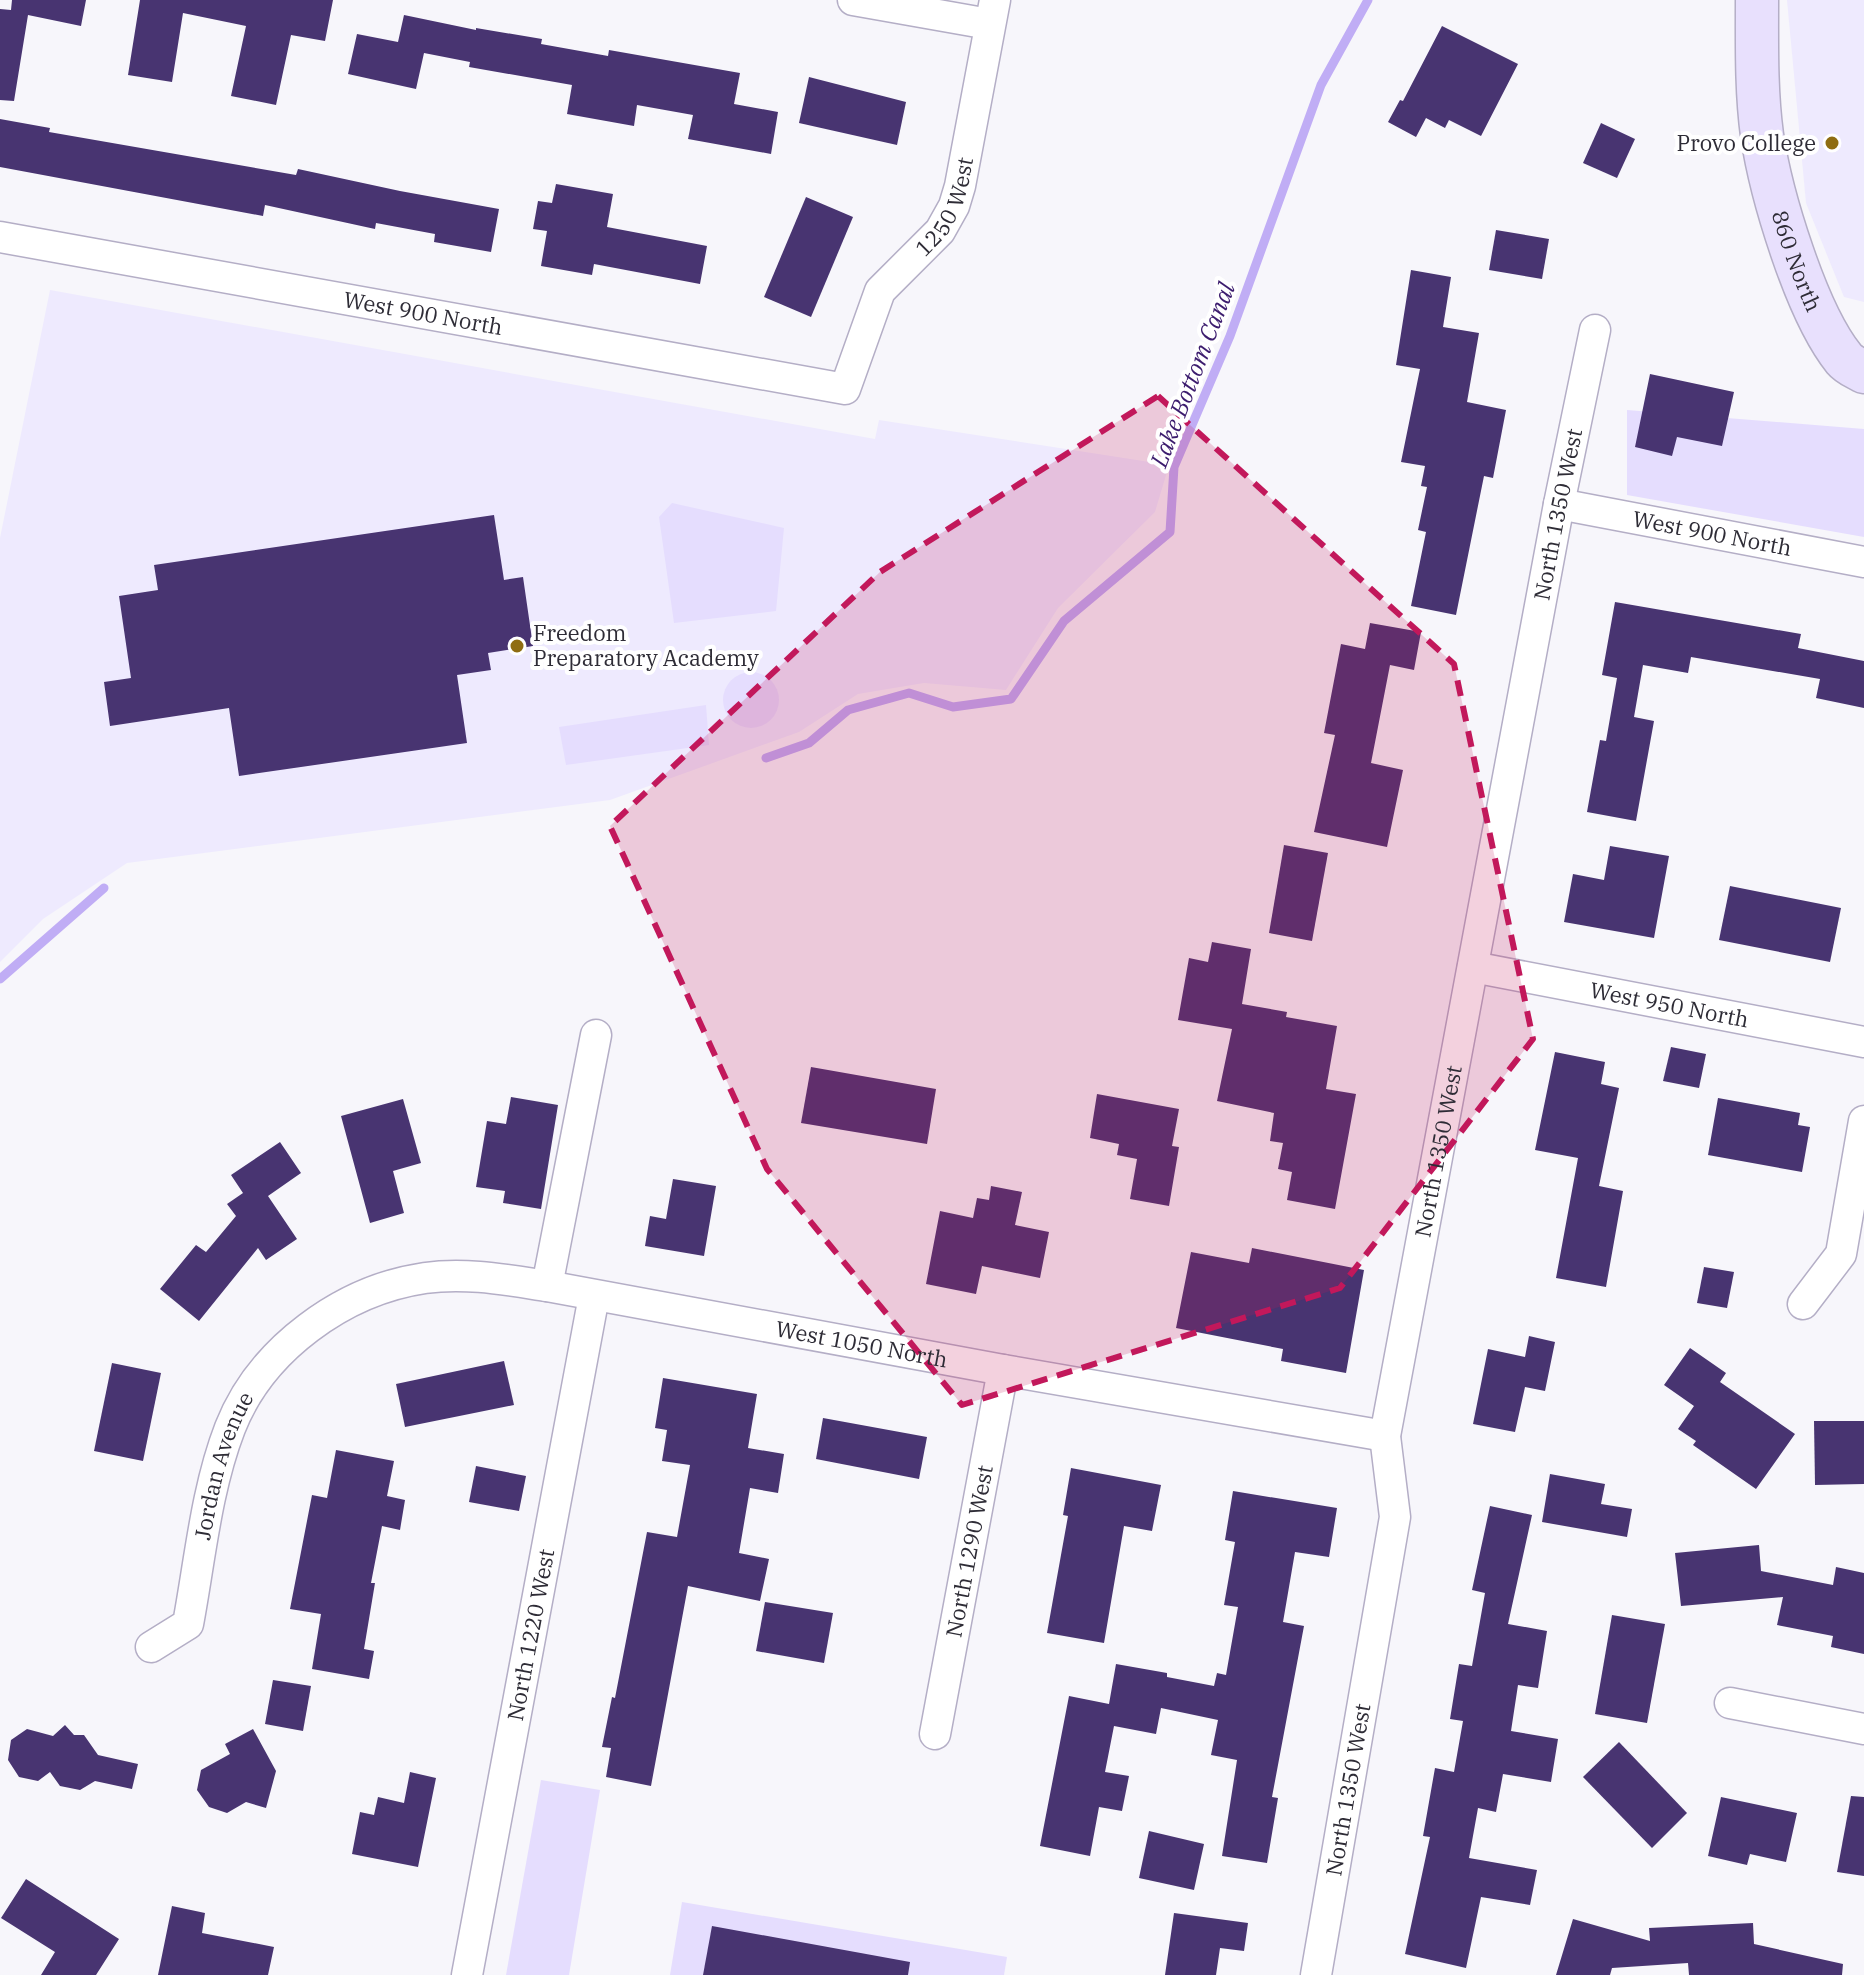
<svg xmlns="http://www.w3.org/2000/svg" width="1864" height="1975" viewBox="0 0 1864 1975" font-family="'IBM Plex Serif',serif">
	<rect width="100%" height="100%" fill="#f7f6fb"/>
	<g fill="#eeeafe">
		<path d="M1787 0H1864V302L1844 297 1806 203Z"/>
		<path d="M50 290 875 439 879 420 1169 465 1155 512 1058 608 1006 690 924 683 858 694 799 732 610 800 127 863 43 919 0 962V538Z"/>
	</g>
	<g fill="#e5ddfe">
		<path d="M1627 410 1864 429V537L1627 495Z"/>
		<path d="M672 503 784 528 776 611 674 623 659 517Z"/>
		<circle cx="751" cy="700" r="28"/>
		<path d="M706 705 709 745 566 765 559 727Z"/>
		<path d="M541 1780 600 1790 569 1975H506Z"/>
		<path d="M682 1902 1007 1957 1004 1975H670Z"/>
	</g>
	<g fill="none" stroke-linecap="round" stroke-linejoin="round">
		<g stroke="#c0adf5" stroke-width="9">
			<path d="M766 758 809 743 848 710 909 693 953 707 1011 699 1064 621 1170 532 1174 467 1230 336 1321 85 1368 0"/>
			<path d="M0 979 104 888"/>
		</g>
	</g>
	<g fill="#483471">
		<path d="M12 0H86L81 26 28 15 14 101 0 100V9L11 10Z"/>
		<path d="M140 0H333L325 41 291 35 276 105 231 96 246 26 183 13 172 82 128 75Z"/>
		<path d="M404 15 476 30V28L542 39 541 44 608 56 609 50 740 73 734 104 778 112 771 154 688 139 693 115 637 105 634 126 567 114 572 85 469 67 470 62 424 53 416 89 348 74 357 34 398 42Z"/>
		<path d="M1442 26 1518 64 1481 136 1449 120 1445 128 1426 118 1416 137 1388 122 1400 100 1403 101Z"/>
		<path d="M809 77 906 102 897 145 799 123Z"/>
		<path d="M0 119 50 128 49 132 296 175 298 169 400 191 499 209 491 252 434 242 435 234 376 223 375 229 265 205 263 216 0 167Z"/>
		<path d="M1601 123 1635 139 1617 178 1583 163Z"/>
		<path d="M556 184 613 194 607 227 707 246 700 284 594 264 592 275 541 266 547 231 533 229 538 201 552 203Z"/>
		<path d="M806 197 853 217 811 317 764 297Z"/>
		<path d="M1496 230 1549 239 1542 279 1489 270Z"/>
		<path d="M1411 270 1451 277 1443 327 1479 333 1467 402 1506 410 1493 478 1484 476 1456 615 1411 606 1426 532 1418 530 1427 487 1421 486 1425 466 1401 462 1420 369 1396 365Z"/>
		<path d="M1650 374 1734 392 1722 446 1677 437 1672 456 1635 447Z"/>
		<path d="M494 515 504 580 523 577 533 646 488 653 491 670 457 675 467 743 239 776 229 708 110 726 104 682 131 678 119 596 158 590 154 565Z"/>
		<path d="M1615 602 1801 634 1798 648 1864 661V708L1816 698 1820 679 1691 657 1688 673 1643 665 1634 717 1654 721 1636 821 1587 812 1600 740 1606 741 1617 678 1602 675Z"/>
		<path d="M1370 623 1421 632 1414 670 1390 665 1371 763 1403 770 1387 847 1314 832 1335 735 1324 733 1341 644 1365 649Z"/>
		<path d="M1284 845 1328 853 1312 941 1269 933Z"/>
		<path d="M1610 846 1669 856 1654 938 1564 922 1573 874 1604 880Z"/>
		<path d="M1730 886 1841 908 1830 962 1719 940Z"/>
		<path d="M1212 942 1251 949 1242 1004 1287 1012 1286 1017 1337 1026 1326 1089 1356 1094 1335 1209 1287 1200 1292 1172 1278 1169 1283 1143 1270 1141 1274 1113 1217 1101 1232 1029 1178 1020 1189 958 1208 962Z"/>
		<path d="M1671 1047 1706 1054 1699 1088 1663 1081Z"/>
		<path d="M1555 1052 1605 1062 1601 1084 1619 1088 1599 1186 1623 1191 1606 1287 1556 1278 1578 1158 1535 1150Z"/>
		<path d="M811 1067 936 1089 927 1144 801 1123Z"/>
		<path d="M1097 1094 1179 1109 1172 1146 1179 1147 1169 1206 1130 1199 1137 1159 1117 1155 1119 1144 1090 1138Z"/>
		<path d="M511 1097 558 1105 541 1209 503 1203 505 1191 476 1187 487 1121 506 1124Z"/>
		<path d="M1718 1098 1800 1113 1798 1125 1810 1127 1802 1172 1708 1155Z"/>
		<path d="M403 1099 421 1163 393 1171 404 1213 370 1223 341 1116Z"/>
		<path d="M280 1142 301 1173 268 1196 297 1239 266 1260 258 1248 199 1321 160 1289 196 1245 206 1252 236 1216 227 1204 243 1193 231 1175Z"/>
		<path d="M673 1179 716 1186 704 1256 645 1246 650 1216 666 1219Z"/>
		<path d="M991 1186 1022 1192 1015 1225 1049 1232 1040 1278 982 1266 976 1294 926 1284 940 1211 973 1218 977 1198 989 1200Z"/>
		<path d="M1252 1248 1364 1270 1346 1373 1281 1361 1283 1349 1176 1328 1191 1252 1249 1263Z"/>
		<path d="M1704 1267 1734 1272 1727 1308 1697 1303Z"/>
		<path d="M1529 1336 1555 1342 1545 1391 1525 1387 1515 1432 1473 1424 1488 1349 1525 1357Z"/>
		<path d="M1690 1348 1726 1373 1720 1382 1795 1434 1756 1489 1693 1445 1696 1441 1678 1429 1694 1406 1664 1385Z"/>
		<path d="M504 1361 514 1405 405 1427 396 1384Z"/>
		<path d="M112 1363 161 1373 143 1461 94 1451Z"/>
		<path d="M663 1378 757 1394 748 1448 784 1454 778 1493 750 1488 739 1553 769 1559 760 1601 688 1586 651 1786 606 1777 611 1748 602 1747 612 1697 615 1698 647 1532 677 1537 690 1465 662 1461 667 1430 655 1428Z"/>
		<path d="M823 1418 927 1437 919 1479 816 1459Z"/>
		<path d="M1814 1421H1864V1484L1815 1485Z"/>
		<path d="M336 1450 394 1461 387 1496 405 1500 400 1530 382 1526 371 1583H375L364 1649 374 1651 369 1679 312 1669 321 1614 290 1609 312 1495 327 1498Z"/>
		<path d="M476 1466 526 1476 519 1511 469 1502Z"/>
		<path d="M1071 1468 1161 1485 1152 1531 1124 1526 1104 1643 1047 1633 1068 1516 1063 1515Z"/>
		<path d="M1550 1474 1605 1484 1601 1504 1632 1509 1627 1537 1542 1522Z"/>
		<path d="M1233 1491 1337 1508 1329 1557 1295 1552 1283 1622 1304 1626 1272 1797 1278 1798 1267 1863 1222 1856 1237 1760 1211 1755 1218 1720 1161 1708 1156 1734 1114 1726 1105 1772 1129 1776 1122 1811 1099 1807 1090 1856 1040 1846 1069 1696 1109 1704 1116 1664 1167 1673V1677L1214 1686 1217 1673 1226 1675 1238 1607 1224 1605 1235 1542 1225 1540Z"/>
		<path d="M1490 1506 1532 1515 1508 1624 1547 1631 1538 1688 1518 1685 1511 1731 1558 1739 1551 1782 1503 1774 1496 1812 1478 1808 1469 1858 1537 1870 1530 1905 1481 1897 1466 1968 1405 1954 1430 1837 1423 1836 1435 1768 1454 1772 1463 1721 1450 1719 1459 1664 1472 1666 1485 1593 1472 1590Z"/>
		<path d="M1759 1545 1761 1571 1833 1585 1836 1567 1864 1573V1654L1831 1647 1833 1636 1777 1625 1783 1597 1681 1606 1675 1553Z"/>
		<path d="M765 1602 833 1613 824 1663 756 1651Z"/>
		<path d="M1612 1615 1665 1624 1647 1723 1595 1714Z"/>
		<path d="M273 1680 311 1686 303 1731 265 1724Z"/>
		<path d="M65 1725 74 1735H84L98 1755 138 1764 132 1789 95 1781 80 1790 60 1786 50 1772 38 1781 19 1777 8 1760 11 1740 27 1729 53 1736Z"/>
		<path d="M253 1729 276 1771 266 1808 246 1802 227 1813 209 1807 197 1790 201 1770 230 1754 225 1744Z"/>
		<path d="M1619 1742 1687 1813 1652 1848 1583 1777Z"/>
		<path d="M410 1772 436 1778 418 1867 352 1854 360 1812 374 1815 378 1797 404 1803Z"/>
		<path d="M1851 1796 1864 1797V1876L1837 1872Z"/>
		<path d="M1721 1797 1797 1813 1786 1862 1750 1854 1747 1865 1708 1856Z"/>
		<path d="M1149 1831 1204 1844 1194 1890 1139 1878Z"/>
		<path d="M26 1879 119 1939 96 1975H41L55 1952 1 1918Z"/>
		<path d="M172 1906 205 1913 202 1933 274 1947 268 1975H158Z"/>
		<path d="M1174 1913 1248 1923 1244 1951 1220 1948 1216 1975H1165Z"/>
		<path d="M1573 1919 1650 1941 1649 1928 1753 1923 1754 1944 1843 1964 1842 1975H1689L1688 1963 1612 1968 1610 1975H1556Z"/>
		<path d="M712 1926 910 1962 908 1975H703Z"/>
	</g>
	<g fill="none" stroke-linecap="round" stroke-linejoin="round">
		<defs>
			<g id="street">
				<path d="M853 0 989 24"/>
				<path id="s1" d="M0 237 845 389 880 291 940 231 954 206 960 186 995 0"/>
				<path id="s2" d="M1559 504 1864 562"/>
				<path id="s3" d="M1473 967 1864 1042"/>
				<path d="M547 1286 596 1035"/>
				<path d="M1803 1304 1841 1254 1864 1121"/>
				<path id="s4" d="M151 1647 188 1624C200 1560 206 1490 230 1428 261 1349 343 1290 425 1278 466 1272 507 1280 547 1286L1003 1370 1385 1436"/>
				<path d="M1730 1703 1864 1729"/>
				<path id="s5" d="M935 1734 1003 1370"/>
				<path id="s6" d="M467 1975 594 1296"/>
				<path id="s7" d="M1316 1975 1395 1517 1385 1436 1559 504 1595 330"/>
			</g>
			<g id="secondary">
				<path id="s8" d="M1757 0C1757 44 1756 91 1762 135 1771 195 1806 312 1844 359 1849 365 1857 368 1864 372"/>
			</g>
		</defs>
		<use href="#street" stroke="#b4aec6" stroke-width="33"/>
		<use href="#secondary" stroke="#b4aec6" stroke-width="45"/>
		<use href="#street" stroke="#fff" stroke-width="30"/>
		<use href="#secondary" stroke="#e8e0fd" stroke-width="42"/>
	</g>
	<path fill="#c2185b" fill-opacity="0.2" stroke="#c2185b" stroke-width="6" stroke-dasharray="16 10" stroke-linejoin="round" d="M1158 396 1454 664 1533 1039 1340 1288 962 1405 767 1169 610 826 880 572Z"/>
	<g fill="#8f6d12" stroke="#fff" stroke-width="3">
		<circle cx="1832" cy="143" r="8"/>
		<circle cx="517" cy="646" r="8"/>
	</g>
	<g text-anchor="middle" stroke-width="8" stroke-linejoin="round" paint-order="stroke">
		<g font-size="22" fill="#2e2c36" stroke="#fff" text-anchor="end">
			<text x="1816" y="151">Provo College</text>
			<text x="533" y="641" text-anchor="start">Freedom<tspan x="533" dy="25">Preparatory Academy</tspan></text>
		</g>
		<g font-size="22" fill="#2e2c36" stroke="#fff">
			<text dy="8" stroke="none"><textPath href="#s1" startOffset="1072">1250 West</textPath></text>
			<text dy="8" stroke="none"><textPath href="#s8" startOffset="266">860 North</textPath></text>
			<text dy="8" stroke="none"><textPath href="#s1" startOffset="430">West 900 North</textPath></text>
			<text dy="8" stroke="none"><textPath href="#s7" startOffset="1484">North 1350 West</textPath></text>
			<text dy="8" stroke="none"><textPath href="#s2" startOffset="156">West 900 North</textPath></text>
			<text dy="8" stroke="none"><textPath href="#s3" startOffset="200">West 950 North</textPath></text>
			<text dy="8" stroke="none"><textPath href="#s7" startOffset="836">North 1350 West</textPath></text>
			<text dy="8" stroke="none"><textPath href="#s4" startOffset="944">West 1050 North</textPath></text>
			<text dy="8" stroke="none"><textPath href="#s4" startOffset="206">Jordan Avenue</textPath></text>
			<text dy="8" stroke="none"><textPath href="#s5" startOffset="186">North 1290 West</textPath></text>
			<text dy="8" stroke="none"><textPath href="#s6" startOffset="346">North 1220 West</textPath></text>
			<text dy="8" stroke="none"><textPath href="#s7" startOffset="188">North 1350 West</textPath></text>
		</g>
		<g font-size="24" font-style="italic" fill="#3c1c6e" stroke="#fff">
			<text transform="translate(1193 375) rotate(-69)" y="8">Lake Bottom Canal</text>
		</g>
	</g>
</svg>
